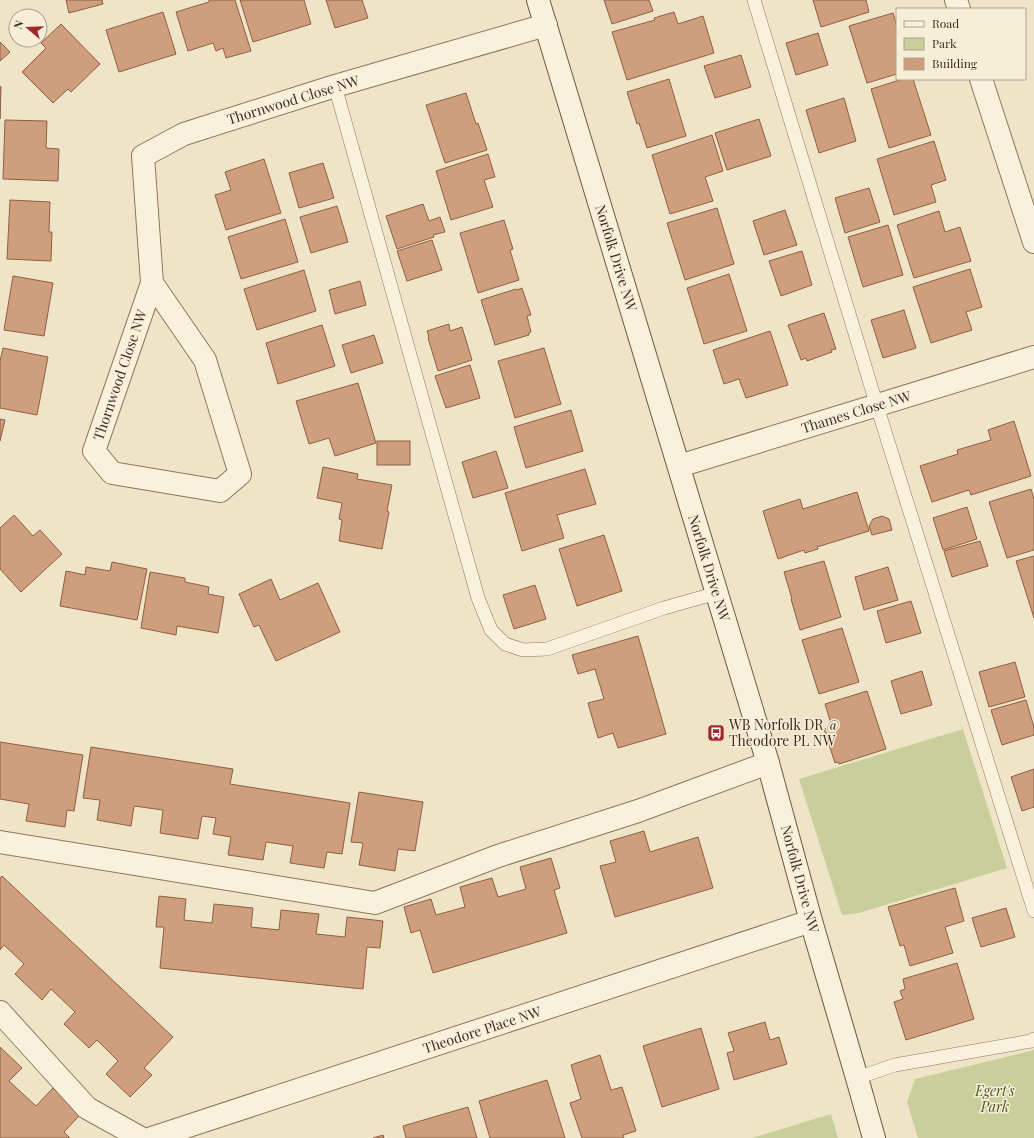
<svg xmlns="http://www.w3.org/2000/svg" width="1034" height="1138" viewBox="0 0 1034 1138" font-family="'Playfair Display',serif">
	<rect width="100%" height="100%" fill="#f0e4c8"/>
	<g fill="#c9cf9b">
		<path d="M963 729 1007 868 859 913 842 915 799 779Z"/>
		<path d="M1034 1050V1138H918L907 1102 915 1079Z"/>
		<path d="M831 1114 838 1138H752Z"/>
	</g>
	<g fill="#cf9f7d" stroke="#8d5f41">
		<path d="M66 0H102L103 4 69 13Z"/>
		<path d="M209 0H235L251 51 226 58 223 48 216 51 213 43 188 51 176 12 209 2Z"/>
		<path d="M240 0H304L311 24 253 42Z"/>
		<path d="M326 0H362L368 18 335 28Z"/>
		<path d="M604 0H649L653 11 612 24Z"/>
		<path d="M813 0H866L869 12 821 27Z"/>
		<path d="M163 12 176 54 119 72 106 30Z"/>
		<path d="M674 12 678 24 703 16 714 53 627 80 612 32 655 20 654 18Z"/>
		<path d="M893 13 897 27V74L867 83 849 26Z"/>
		<path d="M61 24 100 64 71 92 68 89 53 103 22 72 46 48 41 43Z"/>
		<path d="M818 33 828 65 796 75 786 43Z"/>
		<path d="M0 42 10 52 0 61Z"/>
		<path d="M741 55 751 87 715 98 704 66Z"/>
		<path d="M669 79 686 136 647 148 639 123 637 124 627 92Z"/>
		<path d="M903 79H913L931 135 889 148 871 89Z"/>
		<path d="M0 86 1 87 0 119Z"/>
		<path d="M466 93 476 124 478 123 487 150 445 163 426 105Z"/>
		<path d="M844 98 856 141 819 153 806 110Z"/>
		<path d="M759 119 771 156 727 170 715 133Z"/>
		<path d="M5 120 47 121 46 148 59 149 58 181 3 179Z"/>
		<path d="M712 135 723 171 705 177 713 201 670 214 652 155Z"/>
		<path d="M934 141 946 180 931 185 936 202 894 215 877 159Z"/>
		<path d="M488 154 495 177 484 180 493 207 451 220 436 171Z"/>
		<path d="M264 159 281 213 226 230 215 195 231 190 225 172Z"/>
		<path d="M323 163 334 198 299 208 289 173Z"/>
		<path d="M869 188 880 222 845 233 835 198Z"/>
		<path d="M10 200 50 202 49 232H52L51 261 7 259Z"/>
		<path d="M423 204 429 221 440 217 445 232 433 235 434 237 397 249 386 216Z"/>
		<path d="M337 206 348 242 311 253 300 217Z"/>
		<path d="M717 208 734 264 685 280 667 223Z"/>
		<path d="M785 210 797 245 764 255 753 221Z"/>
		<path d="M939 211 945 232 960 227 971 261 914 278 897 225Z"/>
		<path d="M285 219 298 262 241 279 228 237Z"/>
		<path d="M504 220 513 249 510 250 519 280 478 293 460 233Z"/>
		<path d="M888 225 903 275 863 287 848 237Z"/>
		<path d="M432 240 442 270 407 281 397 251Z"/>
		<path d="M802 251 812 285 781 296 769 261Z"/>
		<path d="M970 269 982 307 966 312 972 330 931 343 913 287Z"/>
		<path d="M304 270 316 311 257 330 244 289Z"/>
		<path d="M729 274 747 331 704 344 687 288Z"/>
		<path d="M13 276 53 283 44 336 4 330Z"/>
		<path d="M360 281 366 305 335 314 329 290Z"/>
		<path d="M522 288 531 315 527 316 531 332 529 333V335L495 345 481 300 516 289 517 290Z"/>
		<path d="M904 310 916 348 883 358 871 320Z"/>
		<path d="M824 313 836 349 831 350 832 352 807 361 806 358 801 360 788 325Z"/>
		<path d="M449 324 450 331 462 327 472 360 438 371 428 338 429 337 427 331Z"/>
		<path d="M322 325 335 366 278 384 266 343Z"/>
		<path d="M770 331 788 385 746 398 739 379 724 384 713 350Z"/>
		<path d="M374 335 383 363 351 373 342 345Z"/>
		<path d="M3 348 48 357 37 415 0 408V361Z"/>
		<path d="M544 348 561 404 515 418 498 361Z"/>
		<path d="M470 365 480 398 446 408 435 376Z"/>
		<path d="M358 383 376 443 335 456 329 438 309 444 296 401Z"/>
		<path d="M571 410 583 451 526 468 514 427Z"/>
		<path d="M0 419 5 420 0 441Z"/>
		<path d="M1014 421 1031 476 971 495 969 490 932 502 920 466 958 454 957 450 991 440 988 430Z"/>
		<rect x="377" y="441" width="33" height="24"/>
		<path d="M496 451 508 488 473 498 462 462Z"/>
		<path d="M323 467 358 474 357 479 392 485 387 511 389 512 382 549 339 541 342 520 339 519 342 503 317 498Z"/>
		<path d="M585 469 596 504 557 515 564 538 522 551 505 493Z"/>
		<path d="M1031 489 1034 499V550L1007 558 989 502Z"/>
		<path d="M857 492 869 531 817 547 818 549 805 553 804 550 778 559 763 511 800 499 803 509Z"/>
		<path d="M967 507 977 539 943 550 933 518Z"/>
		<path d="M14 515 33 536 40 530 62 554 21 592 0 569V528Z"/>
		<path d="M882 516 889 519 892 530 872 535 869 526 873 519Z"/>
		<path d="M604 535 622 591 577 606 559 549Z"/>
		<path d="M980 541 988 566 952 577 944 551Z"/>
		<path d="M1034 556V618L1016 561Z"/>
		<path d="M824 561 841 617 800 630 791 599H792L784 572Z"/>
		<path d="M112 562 147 569 137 620 60 606 66 571 85 575 86 567 110 571Z"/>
		<path d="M888 567 898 600 864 610 855 577Z"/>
		<path d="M150 572 185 578V582L209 587 208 594 224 597 218 633 177 626 176 635 141 628Z"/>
		<path d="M271 579 280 600 318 583 340 632 276 661 259 625 254 627 239 594Z"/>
		<path d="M535 585 546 619 514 629 503 595Z"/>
		<path d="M911 601 921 633 886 643 877 611Z"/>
		<path d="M842 628 859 682 819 694 802 640Z"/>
		<path d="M638 636 666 734 618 748 613 733 598 738 588 703 604 699 595 669 578 674 572 655Z"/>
		<path d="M1015 662 1025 697 989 707 979 672Z"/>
		<path d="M922 671 932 705 901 714 891 681Z"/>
		<path d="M867 691 886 749 839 764 838 762 835 763 824 729 832 727 825 704Z"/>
		<path d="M1026 700 1034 727V735L1002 745 991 710Z"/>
		<path d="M0 742 83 755 74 811 67 810 65 827 26 821 29 804 0 799Z"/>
		<path d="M91 747 233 769 230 784 350 803 342 854 327 852 324 868 290 863 293 846 266 842 263 860 228 855 231 837 213 834 216 818 202 816 198 839 160 833 163 810 134 806 131 826 97 820 100 800 83 798Z"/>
		<path d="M1034 769V807L1022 811 1011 777Z"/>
		<path d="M359 792 423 802 415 851 398 849 395 871 359 865 363 843 351 842Z"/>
		<path d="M644 831 650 852 698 837 713 888 615 917 600 866 616 862 610 841Z"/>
		<path d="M551 858 560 888 554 890 567 933 433 973 420 930 411 933 404 907 431 899 436 915 465 907 460 887 492 878 498 897 526 889 520 867Z"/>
		<path d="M2 876 173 1037 144 1068 152 1075 130 1097 106 1074 118 1061 97 1040 89 1048 64 1024 75 1012 51 989 42 1000 15 974 24 964 4 945 0 950V878Z"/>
		<path d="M955 888 964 921 945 927 953 953 910 966 904 945 900 946 888 907Z"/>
		<path d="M159 896 186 899 184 920 212 923 214 904 253 908 251 927 279 930 281 910 319 914 316 934 345 937 347 917 383 921 380 948 367 947 363 989 160 968 164 927H156Z"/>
		<path d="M1006 908 1015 937 981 947 972 918Z"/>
		<path d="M957 963 974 1019 906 1040 894 1002 903 999 900 991 905 989 903 979Z"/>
		<path d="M765 1022 770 1040 779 1037 787 1064 734 1080 727 1053 734 1051 728 1033Z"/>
		<path d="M701 1028 719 1089 662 1107 643 1046Z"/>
		<path d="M0 1047 22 1068 9 1081 36 1106 53 1088 80 1115 64 1132 70 1138H0Z"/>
		<path d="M600 1055 611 1090 622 1087 636 1131 623 1135 624 1137 622 1138H582L570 1103 581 1099 571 1065Z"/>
		<path d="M547 1080 565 1138H490L479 1101Z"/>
		<path d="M468 1107 477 1138H406L403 1126Z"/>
		<path d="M383 1135 384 1138H373Z"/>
	</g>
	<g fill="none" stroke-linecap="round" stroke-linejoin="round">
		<defs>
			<g id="lane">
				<path d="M754 0 877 406 1034 911"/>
				<path d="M335 86 478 598 491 630 505 644 523 650 547 649 664 608 717 593"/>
				<path d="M857 1078 895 1065 1031 1041 1034 1039"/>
			</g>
			<g id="street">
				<path d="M956 0 959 9"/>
				<path d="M981 79 1034 242"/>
				<path d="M152 283 205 360 240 474 220 491 112 473 94 451 152 283 143 156 184 134 335 86 546 25"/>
				<path d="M679 466 1034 357"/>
				<path d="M0 842 375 903 498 856 638 811 768 763"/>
				<path d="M0 1012 87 1108 141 1138"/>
				<path d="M152 1138 811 921"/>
			</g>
			<path id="secondary" d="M538 0 768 763 811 921 857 1078 874 1138"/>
		</defs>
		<use href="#lane" stroke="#8d765c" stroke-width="14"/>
		<use href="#street" stroke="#8d765c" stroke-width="24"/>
		<use href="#secondary" stroke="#6f573f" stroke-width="24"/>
		<use href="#lane" stroke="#faf1dc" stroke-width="13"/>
		<use href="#street" stroke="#faf1dc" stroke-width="22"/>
		<use href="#secondary" stroke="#faf1dc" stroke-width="22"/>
	</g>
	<defs>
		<symbol id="bus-square" viewBox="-11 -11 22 22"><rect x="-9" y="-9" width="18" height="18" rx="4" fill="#9e2a2b" stroke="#f7eed8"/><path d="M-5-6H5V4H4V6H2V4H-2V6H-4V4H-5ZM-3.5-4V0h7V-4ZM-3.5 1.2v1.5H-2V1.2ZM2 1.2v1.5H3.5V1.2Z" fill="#fff"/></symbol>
	</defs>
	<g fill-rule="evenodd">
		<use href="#bus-square" x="706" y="723" width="20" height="20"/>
	</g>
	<g text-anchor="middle" stroke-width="3" stroke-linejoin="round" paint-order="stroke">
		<g font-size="14" fill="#3d2e20" stroke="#f7eed8">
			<text transform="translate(293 100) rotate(-17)" y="5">Thornwood Close NW</text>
			<text transform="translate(616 258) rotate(73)" y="5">Norfolk Drive NW</text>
			<text transform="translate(120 375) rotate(-71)" y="5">Thornwood Close NW</text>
			<text transform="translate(856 412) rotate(-17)" y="5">Thames Close NW</text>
			<text transform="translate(709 568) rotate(73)" y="5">Norfolk Drive NW</text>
			<text transform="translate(800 879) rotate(75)" y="5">Norfolk Drive NW</text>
			<text transform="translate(482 1030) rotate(-18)" y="5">Theodore Place NW</text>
		</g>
		<g font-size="14" fill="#3d2e20" stroke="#f7eed8" text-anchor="start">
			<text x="729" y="730">WB Norfolk DR @<tspan x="729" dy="16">Theodore PL NW</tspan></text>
		</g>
		<g font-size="14" font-style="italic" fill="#4d5a26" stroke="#f7eed8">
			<text x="995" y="1096">Egert's<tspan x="995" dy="16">Park</tspan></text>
		</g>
	</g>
	<rect x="896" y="8" width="130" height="72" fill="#f7eed8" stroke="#ada18e"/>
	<rect x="904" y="21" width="20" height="6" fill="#faf1dc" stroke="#ada18e"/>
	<text x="932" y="28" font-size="12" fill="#3d2e20">Road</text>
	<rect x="904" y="38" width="20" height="12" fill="#c9cf9b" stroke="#ada18e"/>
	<text x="932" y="48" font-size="12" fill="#3d2e20">Park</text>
	<rect x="904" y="58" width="20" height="12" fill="#cf9f7d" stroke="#ada18e"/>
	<text x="932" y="68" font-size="12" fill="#3d2e20">Building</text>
	<g transform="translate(28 28) rotate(289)"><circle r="19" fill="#f7eed8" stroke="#ada18e"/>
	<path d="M0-3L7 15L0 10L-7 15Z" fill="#9e2a2b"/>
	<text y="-6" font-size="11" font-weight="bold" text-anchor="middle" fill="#3d2e20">N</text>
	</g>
</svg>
